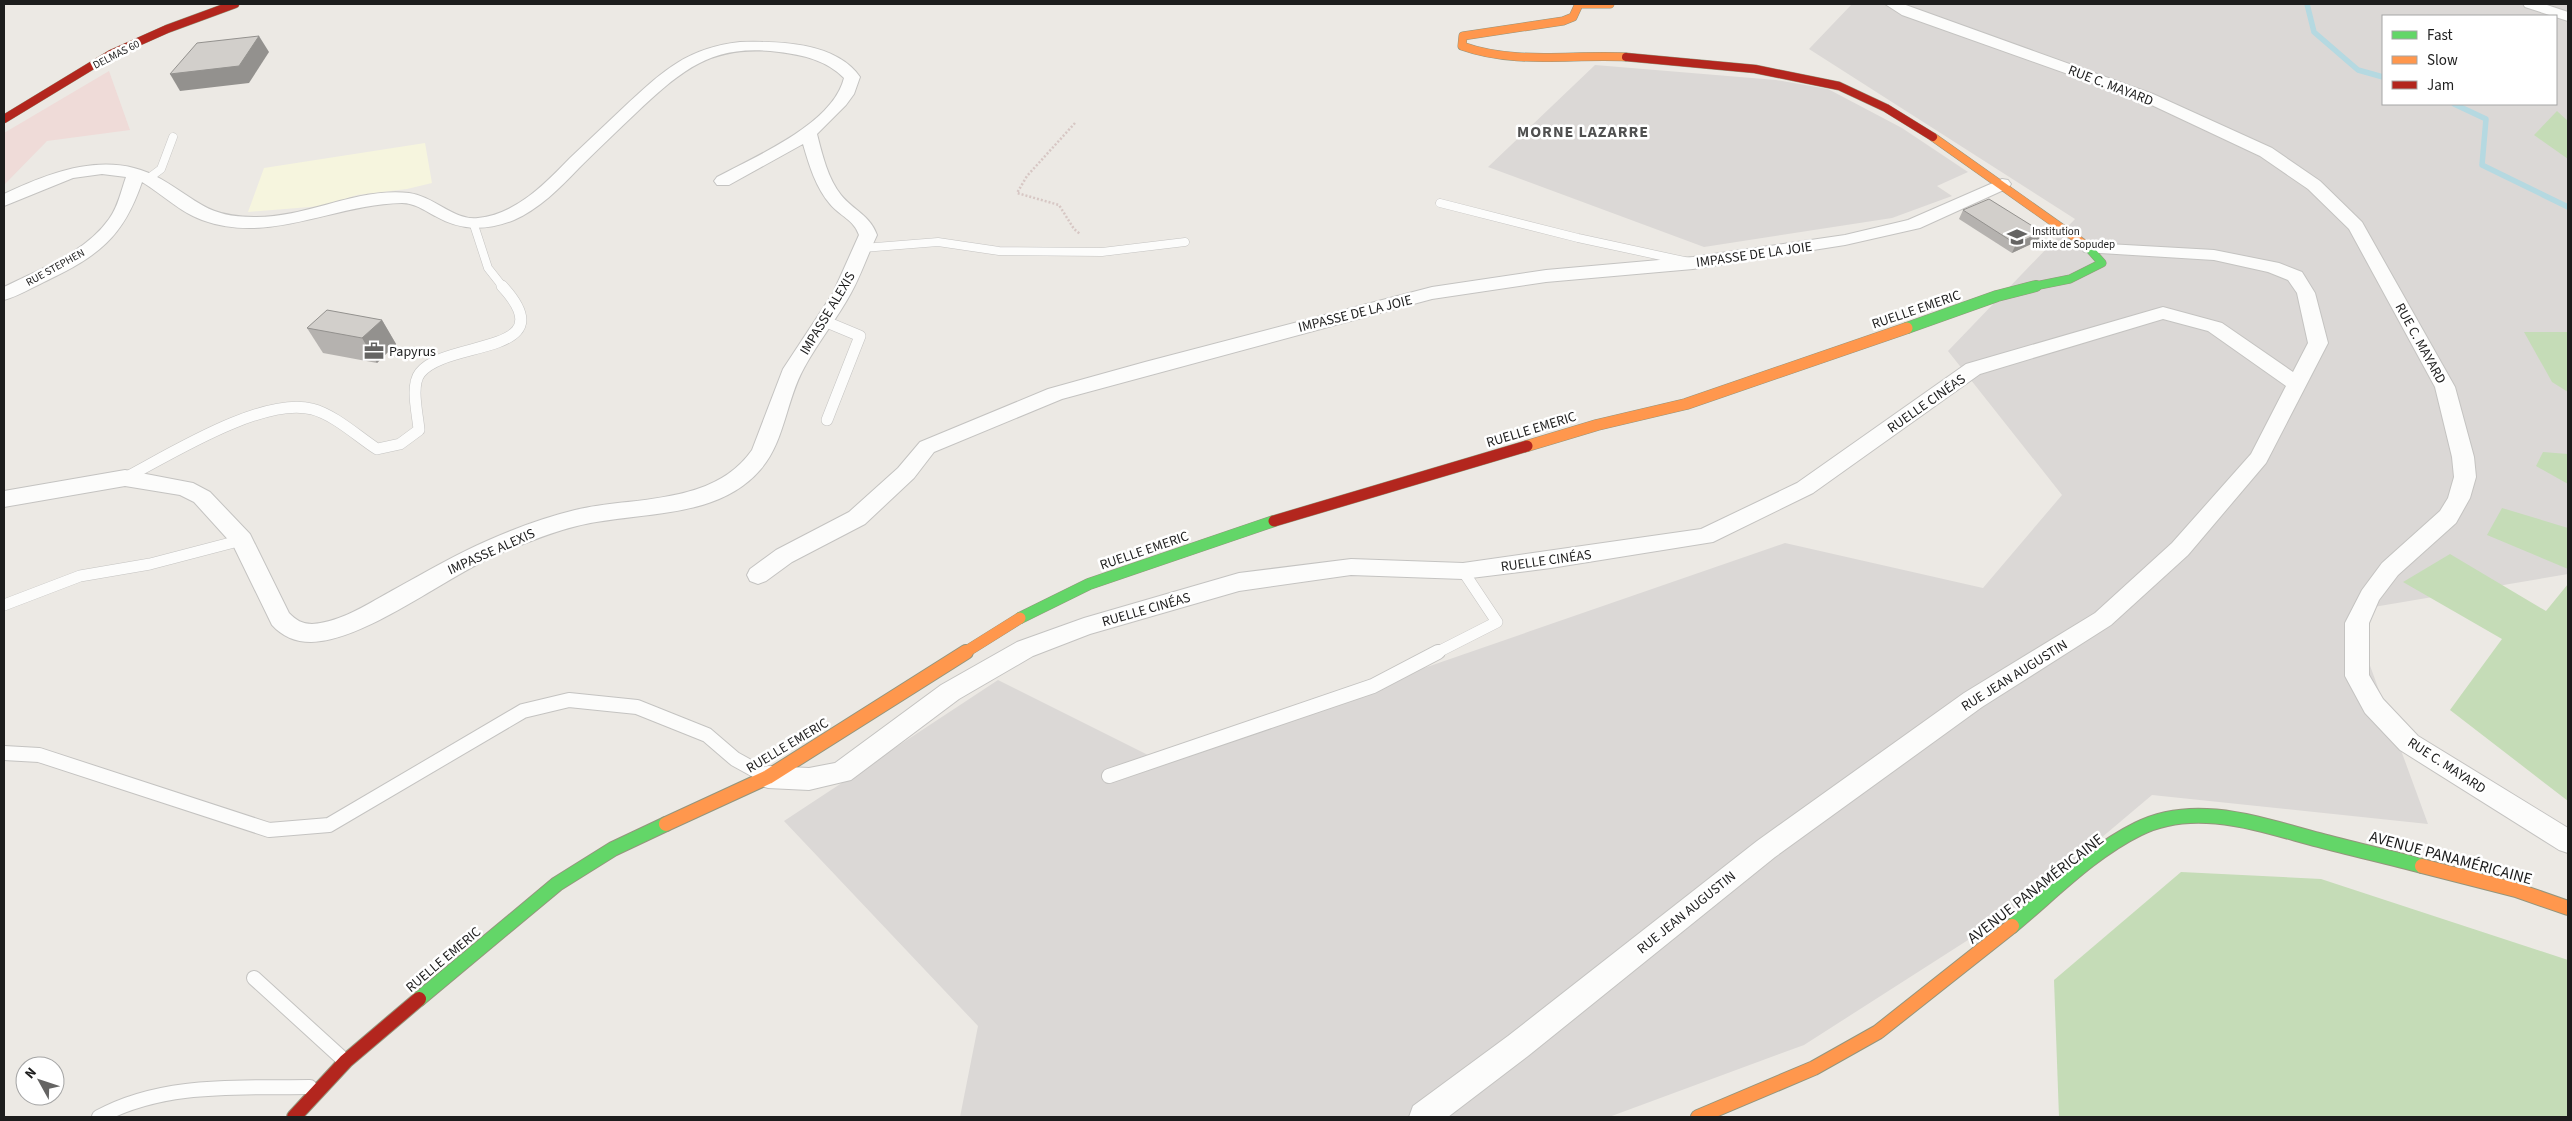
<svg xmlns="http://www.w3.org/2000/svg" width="2572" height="1121" viewBox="0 0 2572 1121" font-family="'Source Sans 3',sans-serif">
	<rect width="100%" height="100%" fill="#ece9e4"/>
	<g fill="#dbd8d6" fill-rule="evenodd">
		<path d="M1852 4H2568V574L2350 611 2428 824 2152 795 2018 908 1804 1045 1609 1117H960L978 1026 784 821 998 680 1158 760 1785 543 1983 588 2062 495 1948 351 2075 219 1809 49ZM2383 16H2556V104H2383Z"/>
		<path d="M1595 65 1776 80 1828 89 1902 128 1968 172 1937 186 1952 196 1892 218 1704 247 1488 167Z"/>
	</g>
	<path fill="#efdbd8" d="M109 71 130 130 47 141 4 185V133Z"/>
	<path fill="#f6f5de" d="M425 143 432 183 407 189 357 195 322 206 248 212 264 168Z"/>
	<g fill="#c5dcb7">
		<path d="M2557 111 2568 121V159L2534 135Z"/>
		<path d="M2524 332H2568V392L2552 382Z"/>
		<path d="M2543 452 2568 454V484L2536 466Z"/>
		<path d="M2502 508 2568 528V569L2487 535Z"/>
		<path d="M2450 554 2546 611 2568 584V801L2450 710 2502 639 2403 582Z"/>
		<path d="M2181 872 2321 879 2568 960V1117H2059L2054 980Z"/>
	</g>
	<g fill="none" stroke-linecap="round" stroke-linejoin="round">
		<g stroke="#b5d9e1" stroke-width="5.5">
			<path d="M2307 4 2314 32 2358 70 2383 77"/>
			<path d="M2454 104 2486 119 2482 165 2568 207"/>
		</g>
		<defs>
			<g id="lane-far2">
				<path d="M149 178 161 169 173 137"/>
				<path d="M1440 203 1578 238 1689 262"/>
				<path d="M474 225 488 268 503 287"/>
				<path d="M863 248 938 242 999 251 1102 252 1185 242"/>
			</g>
			<g id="lane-far1">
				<path d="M824 321 860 336 827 420"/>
				<path d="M125 478C169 455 263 396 312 409 335 415 357 436 377 449L400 444 419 430C418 415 410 386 420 373 446 339 567 356 502 286"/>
				<path d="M4 605 80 576 150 564 242 540"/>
				<path d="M1436 653 1497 622 1463 571"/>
			</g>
			<g id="lane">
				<path d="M4 753 39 755 269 830 329 825 523 711 569 700 637 707 707 735 735 759 766 776"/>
				<path d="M1109 776 1373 686 1438 652"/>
				<path d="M254 978 344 1060"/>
				<path d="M99 1117C163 1082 239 1088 310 1087"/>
			</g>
			<g id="street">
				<path d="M1885 4H1903L2153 94 2272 148 2320 181 2362 222 2455 387 2474 457 2476 477 2470 498 2456 523 2398 575 2379 600 2369 623V675L2383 699 2418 736 2568 828V853L2559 850 2400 750 2365 713 2345 676V623L2362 590 2382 563 2440 511 2448 498 2454 477 2452 457 2435 387 2349 229 2308 189 2260 156 2141 100 1902 15Z"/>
				<path d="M2523 4H2544L2568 12V21L2525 7Z"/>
				<path d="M740 42C778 41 836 42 860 77L854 94 846 105 817 134C822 154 828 179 841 195 853 210 870 215 877 235 868 254 861 275 851 293 837 319 818 342 804 368 786 400 785 442 760 470 716 521 636 511 577 526 548 533 521 545 494 556 443 579 364 641 311 642 295 642 282 636 272 625L233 545 194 502 180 495 125 486 4 507V491L125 470 193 483 210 492 250 534 289 613C296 620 302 624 312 624 342 622 369 603 395 589 426 572 456 554 489 540 516 528 546 517 575 510 634 496 713 506 752 450L783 369 833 293 859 235C854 220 840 216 830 204 816 188 809 165 803 144L729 185H717L714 181 717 177C756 156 833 124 844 78 826 60 803 55 779 52 712 43 682 70 636 113 617 131 598 149 579 168 560 188 539 209 514 220 486 231 461 231 435 216 424 210 414 203 402 203 334 204 270 245 202 220 180 212 162 194 142 182 123 238 98 256 46 281 33 287 19 296 4 300V287C40 269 85 253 109 219 118 207 121 191 126 177L102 174 73 178 4 206V194C52 171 110 149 161 179 199 201 207 217 254 217 307 218 357 187 409 193 434 196 454 221 478 218 516 214 545 184 570 158 588 141 606 124 624 107 662 72 686 48 740 42Z"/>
				<path d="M2002 179 2008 180 2011 184 2008 188 1920 228 1845 245 1693 269 1546 282 1432 299 1062 399 934 452 914 478 865 524 792 562 766 581 758 584 750 581 747 575 750 569 776 550 849 512 898 468 920 442 1048 389 1145 362 1432 287 1546 270 1693 257 1845 235 1908 220Z"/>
				<path d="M2090 243 2214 250 2279 263 2302 272 2315 293 2328 343 2266 463 2188 555 2111 625 1982 707 1775 857 1528 1056 1448 1117H1409L1413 1106 1508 1036 1757 841 1964 693 2095 613 2172 543 2251 454 2286 386 2208 331 2163 319 1980 374 1813 493 1713 542 1551 568 1463 579 1351 575 1239 591 1090 634 1033 656 959 699 851 780 809 790 768 788 759 785 755 777 759 769 768 766 809 768 835 763 941 685 1017 642 1084 618 1239 573 1351 559 1463 563 1701 529 1797 483 1966 364 2156 309 2163 307 2222 323 2293 372 2308 343 2297 293 2288 280 2268 272 2214 260 2084 252 2081 248 2084 244Z"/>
			</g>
			<path id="fast-far2" d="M2030 287 2070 279 2102 263 2087 246"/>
			<g id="fast-far1">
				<path d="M1907 328 1997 296 2036 286"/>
				<path d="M1020 618 1089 584 1274 521"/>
			</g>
			<g id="fast">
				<path d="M2012 926C2052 893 2091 852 2138 829 2195 800 2261 825 2319 840 2353 849 2388 857 2422 866"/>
				<path d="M419 999 557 884 613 849 666 824"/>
			</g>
			<g id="slow-far2">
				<path d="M1610 4H1579L1573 17 1563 21 1463 36 1462 46C1515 65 1571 54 1626 57"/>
				<path d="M1933 137 2087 246"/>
			</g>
			<g id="slow-far1">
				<path d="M1527 446 1597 425 1686 404 1907 328"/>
				<path d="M964 653 1020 618"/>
			</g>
			<g id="slow">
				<path d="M666 824 768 777 966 652"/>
				<path d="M2422 866 2516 890 2568 908"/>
				<path d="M1698 1117 1814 1068 1878 1032 2012 926"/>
			</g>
			<g id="jam-far2">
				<path d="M1626 57 1755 69 1839 86 1886 108 1933 137"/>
				<path d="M4 119 111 54 167 29 235 4"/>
			</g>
			<path id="jam-far1" d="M1274 521 1527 446"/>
			<path id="jam" d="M294 1117 346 1061 419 999"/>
		</defs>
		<use href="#lane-far2" stroke="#c4c3c1" stroke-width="9"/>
		<use href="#lane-far1" stroke="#c4c3c1" stroke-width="12"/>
		<use href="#lane" stroke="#c4c3c1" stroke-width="16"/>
		<use href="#street" stroke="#c4c3c1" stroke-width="2"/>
		<use href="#fast-far2" stroke="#94957c" stroke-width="9"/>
		<use href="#fast-far1" stroke="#94957c" stroke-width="12"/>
		<use href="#fast" stroke="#94957c" stroke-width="16"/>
		<use href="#slow-far2" stroke="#94957c" stroke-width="9"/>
		<use href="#slow-far1" stroke="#94957c" stroke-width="12"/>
		<use href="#slow" stroke="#94957c" stroke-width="16"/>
		<use href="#jam-far2" stroke="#94957c" stroke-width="9"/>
		<use href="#jam-far1" stroke="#94957c" stroke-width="12"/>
		<use href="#jam" stroke="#94957c" stroke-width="16"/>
		<path stroke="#d7c7c4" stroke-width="2.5" stroke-dasharray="2 2" stroke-linecap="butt" d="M1075 123 1027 176 1017 193 1059 205 1074 229 1080 234"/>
		<use href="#lane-far2" stroke="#fcfcfb" stroke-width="8"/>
		<use href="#lane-far1" stroke="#fcfcfb" stroke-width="11"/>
		<use href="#lane" stroke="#fcfcfb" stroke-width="14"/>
		<use href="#street" fill="#fcfcfb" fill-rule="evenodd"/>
		<use href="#fast-far2" stroke="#63d668" stroke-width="8"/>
		<use href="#fast-far1" stroke="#63d668" stroke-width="11"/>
		<use href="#fast" stroke="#63d668" stroke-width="14"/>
		<use href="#slow-far2" stroke="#ff974d" stroke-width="8"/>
		<use href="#slow-far1" stroke="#ff974d" stroke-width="11"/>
		<use href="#slow" stroke="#ff974d" stroke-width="14"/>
		<use href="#jam-far2" stroke="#b3261e" stroke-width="8"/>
		<use href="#jam-far1" stroke="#b3261e" stroke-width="11"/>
		<use href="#jam" stroke="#b3261e" stroke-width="14"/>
	</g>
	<g fill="#b5b2af">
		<path d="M1963 210 2038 241 2012 253 1959 219Z"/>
		<path d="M382 320 396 344 377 363 323 353 307 328Z"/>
	</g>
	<g fill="#93918e">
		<path d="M259 36 269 52 249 83 180 91 170 74Z"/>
		<path d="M2042 232 2038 241 2012 253 2016 244Z"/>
		<path d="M382 320 396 344 377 363 362 338Z"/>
	</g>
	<g fill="#d2cfcb" stroke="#93918e">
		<path d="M259 36 239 66 170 74 197 43Z"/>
		<path d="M1989 199 2042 232 2016 244 1963 210Z"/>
		<path d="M327 310 382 320 362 338 307 328Z"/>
	</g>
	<defs>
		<symbol id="school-bare" viewBox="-9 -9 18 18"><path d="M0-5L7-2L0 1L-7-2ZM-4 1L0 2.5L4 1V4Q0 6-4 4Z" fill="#656463" stroke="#fff" stroke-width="2.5" paint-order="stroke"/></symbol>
		<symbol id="office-bare" viewBox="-9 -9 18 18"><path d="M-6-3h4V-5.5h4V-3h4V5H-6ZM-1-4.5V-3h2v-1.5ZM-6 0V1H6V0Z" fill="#656463" stroke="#fff" stroke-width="2.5" paint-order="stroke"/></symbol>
	</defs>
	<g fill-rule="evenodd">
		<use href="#school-bare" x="2003" y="223" width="28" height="28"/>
		<use href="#office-bare" x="360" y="337" width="28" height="28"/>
	</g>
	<g text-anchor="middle" stroke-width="5" stroke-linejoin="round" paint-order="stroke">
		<g font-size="11" fill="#1d1d1d" stroke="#fff">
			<text transform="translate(116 54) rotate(-27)" y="4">DELMAS 60</text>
			<text transform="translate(55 267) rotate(-29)" y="4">RUE STEPHEN</text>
		</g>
		<g font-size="11" fill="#1d1d1d" stroke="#fff" text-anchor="start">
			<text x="2032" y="235">Institution<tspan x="2032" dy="13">mixte de Sopudep</tspan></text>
		</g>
		<g font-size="14" fill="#1d1d1d" stroke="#fff">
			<text transform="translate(2111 85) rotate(21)" y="5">RUE C. MAYARD</text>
			<text transform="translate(1754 254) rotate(-8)" y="5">IMPASSE DE LA JOIE</text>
			<text transform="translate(1916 309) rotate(-19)" y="5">RUELLE EMERIC</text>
			<text transform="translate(827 313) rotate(-59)" y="5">IMPASSE ALEXIS</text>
			<text transform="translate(1355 313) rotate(-14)" y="5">IMPASSE DE LA JOIE</text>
			<text transform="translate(2421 343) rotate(61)" y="5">RUE C. MAYARD</text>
			<text transform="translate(1926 403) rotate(-35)" y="5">RUELLE CINÉAS</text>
			<text transform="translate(1531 429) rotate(-17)" y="5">RUELLE EMERIC</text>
			<text transform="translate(1144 550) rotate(-19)" y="5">RUELLE EMERIC</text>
			<text transform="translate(491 551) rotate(-24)" y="5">IMPASSE ALEXIS</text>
			<text transform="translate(1546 560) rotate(-8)" y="5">RUELLE CINÉAS</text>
			<text transform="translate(1146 609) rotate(-16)" y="5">RUELLE CINÉAS</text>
			<text transform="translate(2014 675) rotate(-32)" y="5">RUE JEAN AUGUSTIN</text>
			<text transform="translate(787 745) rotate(-31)" y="5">RUELLE EMERIC</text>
			<text transform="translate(2447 765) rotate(33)" y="5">RUE C. MAYARD</text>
			<text transform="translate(1686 912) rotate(-39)" y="5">RUE JEAN AUGUSTIN</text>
			<text transform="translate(443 959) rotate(-40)" y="5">RUELLE EMERIC</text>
		</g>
		<g font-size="14" fill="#1d1d1d" stroke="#fff" text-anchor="start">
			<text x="389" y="356">Papyrus</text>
		</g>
		<g font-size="16" font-weight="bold" letter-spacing="1" fill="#505050" stroke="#fff">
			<text x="1583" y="137">MORNE LAZARRE</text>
		</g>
		<g font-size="16" fill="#1d1d1d" stroke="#fff">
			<text transform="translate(2451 857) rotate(15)" y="6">AVENUE PANAMÉRICAINE</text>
			<text transform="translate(2035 888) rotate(-38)" y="6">AVENUE PANAMÉRICAINE</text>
		</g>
	</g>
	<rect width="2572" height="1121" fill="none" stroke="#1d1d1d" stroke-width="10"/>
	<rect x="2382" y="15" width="175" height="90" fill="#ffffff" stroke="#a5a5a5"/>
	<rect x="2392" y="31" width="25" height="8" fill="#63d668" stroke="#a5a5a5"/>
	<text x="2427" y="40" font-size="15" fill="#1d1d1d">Fast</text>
	<rect x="2392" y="56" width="25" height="8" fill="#ff974d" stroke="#a5a5a5"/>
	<text x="2427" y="65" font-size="15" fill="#1d1d1d">Slow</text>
	<rect x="2392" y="81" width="25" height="8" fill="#b3261e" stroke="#a5a5a5"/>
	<text x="2427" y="90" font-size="15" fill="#1d1d1d">Jam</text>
	<g transform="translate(40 1081) rotate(310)"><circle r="24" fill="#ffffff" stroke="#a5a5a5"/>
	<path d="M0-4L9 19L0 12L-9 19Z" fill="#656463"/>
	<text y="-8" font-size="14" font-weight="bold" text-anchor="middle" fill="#1d1d1d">N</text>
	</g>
</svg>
